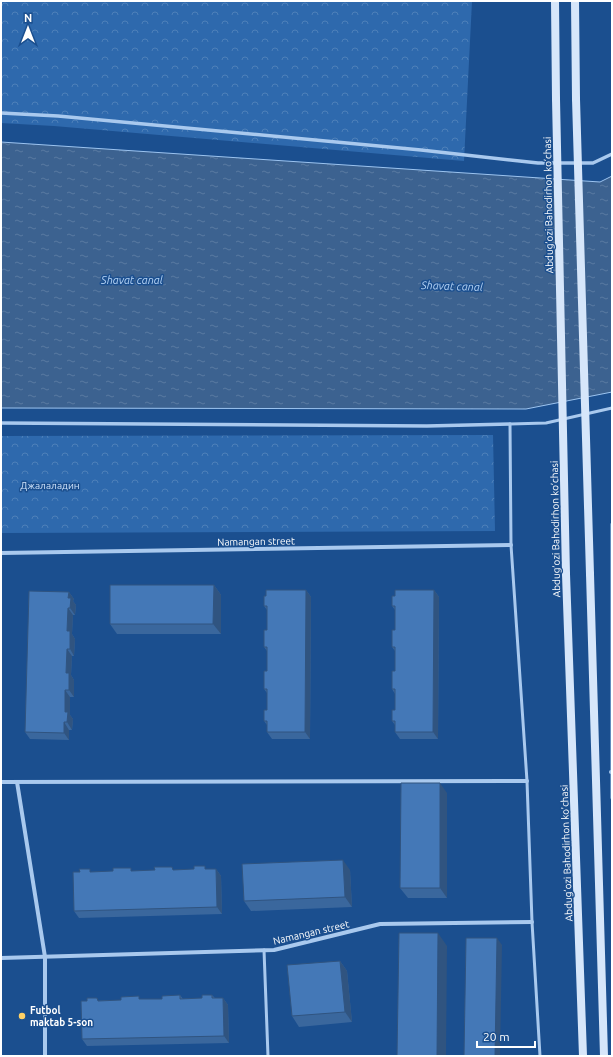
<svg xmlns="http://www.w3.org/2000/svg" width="613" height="1057" viewBox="0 0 613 1057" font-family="Ubuntu,sans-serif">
	<defs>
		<pattern id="park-crowns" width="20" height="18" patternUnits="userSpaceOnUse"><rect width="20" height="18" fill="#2e69ad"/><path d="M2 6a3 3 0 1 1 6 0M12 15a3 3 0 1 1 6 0" fill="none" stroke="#4d80b9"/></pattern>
		<pattern id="water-ripples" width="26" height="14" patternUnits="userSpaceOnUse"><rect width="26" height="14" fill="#3c6290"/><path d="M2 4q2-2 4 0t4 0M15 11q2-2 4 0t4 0" fill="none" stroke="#597aa1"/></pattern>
	</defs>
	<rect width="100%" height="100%" fill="#1b4f8f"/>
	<g fill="url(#park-crowns)">
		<path d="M1 1H472L464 161 54 126 1 123Z"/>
		<path d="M493 435 495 531 1 533V436Z"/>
	</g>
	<path fill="url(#water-ripples)" stroke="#9cc4f0" d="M1 142 600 182 612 176V392L526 409 1 408Z"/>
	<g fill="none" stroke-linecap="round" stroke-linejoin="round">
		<g stroke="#a9c9ee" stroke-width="3">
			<path d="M612 524V798"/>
			<path d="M264 950 268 1056"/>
			<path d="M540 1056 532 922 527 781 511 545 510 424 546 423 612 408"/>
		</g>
		<g stroke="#a9c9ee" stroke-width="3.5">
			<path d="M1 113 58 116 421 150 538 163H593L612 154"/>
			<path d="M1 423 427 426 510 424"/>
		</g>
		<g stroke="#a9c9ee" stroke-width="4">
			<path d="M1 553 511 545"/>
			<path d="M611 772H612"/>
			<path d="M1 782 527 781"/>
			<path d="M17 782 45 957V1056"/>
			<path d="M1 958 274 950 380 924 532 922"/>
		</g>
		<g stroke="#d6e6fa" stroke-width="8">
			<path d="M555 1 556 99"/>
			<path d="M575 1 576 99"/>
			<path d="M566 574 583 1056"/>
			<path d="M590 574 604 1056"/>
		</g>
		<g stroke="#d6e6fa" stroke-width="8">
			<path d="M556 99 566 574"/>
			<path d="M576 99 590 574"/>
		</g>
	</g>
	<g fill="#3a679d">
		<path d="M214 585 221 595V634H117L110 624Z"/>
		<path d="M306 590 311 597 310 739H272L267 732V725L264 721 267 710V693L264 689 267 671V651L264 647 267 630V610L264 606 266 596Z"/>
		<path d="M434 590 439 597 438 739H400L395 732V725L392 721 395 710V694L392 689 395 671V651L392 647 395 630V610L392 606 395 596Z"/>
		<path d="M69 592 74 599 73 601 76 605 75 615H73L72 634 75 639 74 656H72L71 675 74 680V697H70V715L73 719 72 730H69V740L30 739 25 732Z"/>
		<path d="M447 793V898H408L400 888Z"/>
		<path d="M216 869 221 876 222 914 79 918 74 911 133 871Z"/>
		<path d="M350 870 352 907 251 911 244 901Z"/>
		<path d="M340 961 347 971 352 1022 299 1027 292 1016Z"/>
		<path d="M180 995 183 999 202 998 212 995 215 998H223L228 1005 229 1043 87 1046 82 1039 87 1001 162 999Z"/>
	</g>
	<g fill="#305480">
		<path d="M214 585 221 595V634L213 624Z"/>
		<path d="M306 590 311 597 310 739 305 732Z"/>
		<path d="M434 590 439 597 438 739 433 732Z"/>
		<path d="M69 592 74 599 73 601 76 605 75 615 70 608 68 598Z"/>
		<path d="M68 608 73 615 72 634 75 639 74 656 70 649 67 631Z"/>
		<path d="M67 649 72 656 71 675 74 680V697L69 690 66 673Z"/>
		<path d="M65 690 70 697V715L73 719 72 730 67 722 65 712Z"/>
		<path d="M64 722 69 730V740L64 733Z"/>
		<path d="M440 783 447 793V898L440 888Z"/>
		<path d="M343 860 350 870 352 907 345 897Z"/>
		<path d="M216 869 221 876 222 914 217 907Z"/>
		<path d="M438 933 447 946 446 1056H437Z"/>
		<path d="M497 938 502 945 500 1056H495Z"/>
		<path d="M340 961 347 971 352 1022 345 1012Z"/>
		<path d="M223 998 228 1005 229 1043 224 1036Z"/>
	</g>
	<g fill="#4478b7" stroke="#305480">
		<path d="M110 585H214L213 624H110Z"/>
		<path d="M266 590H306L305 732H267V721H264V710H267V689H264V671H267V647H264V630H267V606H264V596H266Z"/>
		<path d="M395 590H434L433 732H395V721H392V710H395V689H392V671H395V647H392V630H395V606H392V596H395Z"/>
		<path d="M29 591 69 592 68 598H71L70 608H68L67 631H70V649H67L66 673H69V690H65V712H68L67 722H64V733L25 732Z"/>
		<path d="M401 783H440V888H400Z"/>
		<path d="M343 860 345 897 244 901 242 864Z"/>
		<path d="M194 866H205V869H216L217 907 74 911 73 872H80L79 869H90V872L113 871V868H131V871L155 870 154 867H172L173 870 194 869Z"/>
		<path d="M399 933H438L437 1056H397Z"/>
		<path d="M466 938H497L495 1056H464Z"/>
		<path d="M340 961 345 1012 292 1016 287 965Z"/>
		<path d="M180 995V999L202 998V995H212V998H223L224 1036 82 1039 81 1001H87V998H97L98 1001 121 1000V997L139 996V999H162V996Z"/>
	</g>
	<circle fill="#ffd166" stroke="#1b4f8f" stroke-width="1.5" cx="22" cy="1016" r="4"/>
	<g text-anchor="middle" stroke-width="3" stroke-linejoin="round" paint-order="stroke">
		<g font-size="10" fill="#fff" stroke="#1b4f8f">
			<text transform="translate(548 205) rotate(-91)" y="4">Abdug’ozi Bahodirhon ko’chasi</text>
			<text transform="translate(555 529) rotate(-91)" y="4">Abdug’ozi Bahodirhon ko’chasi</text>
			<text transform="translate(256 541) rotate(-1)" y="4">Namangan street</text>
			<text transform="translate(566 853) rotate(-92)" y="4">Abdug’ozi Bahodirhon ko’chasi</text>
			<text transform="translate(311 932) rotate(-13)" y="4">Namangan street</text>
		</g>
		<g font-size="10" fill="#cfe3fa" stroke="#1b4f8f">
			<text x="50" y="489">Джалаладин</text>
		</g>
		<g font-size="10" font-weight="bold" fill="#fff" stroke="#1b4f8f" text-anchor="start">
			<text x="30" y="1014">Futbol<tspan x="30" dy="12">maktab 5-son</tspan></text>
		</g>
		<g font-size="11" font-style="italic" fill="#b5d3f5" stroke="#1b4f8f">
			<text x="132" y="284">Shavat canal</text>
			<text transform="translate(452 286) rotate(2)" y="4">Shavat canal</text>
		</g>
	</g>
	<rect width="613" height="1057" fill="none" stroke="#ffffff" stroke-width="4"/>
	<g transform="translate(28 28)" stroke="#1b4f8f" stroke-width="3" paint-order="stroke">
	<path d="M0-3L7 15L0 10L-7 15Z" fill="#ffffff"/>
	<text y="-6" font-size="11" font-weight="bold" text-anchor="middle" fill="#ffffff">N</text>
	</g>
	<path d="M477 1041v6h58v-6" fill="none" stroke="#ffffff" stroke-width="2"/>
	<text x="483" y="1041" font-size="12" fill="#ffffff" stroke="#1b4f8f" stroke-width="3" paint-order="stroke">20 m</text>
</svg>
